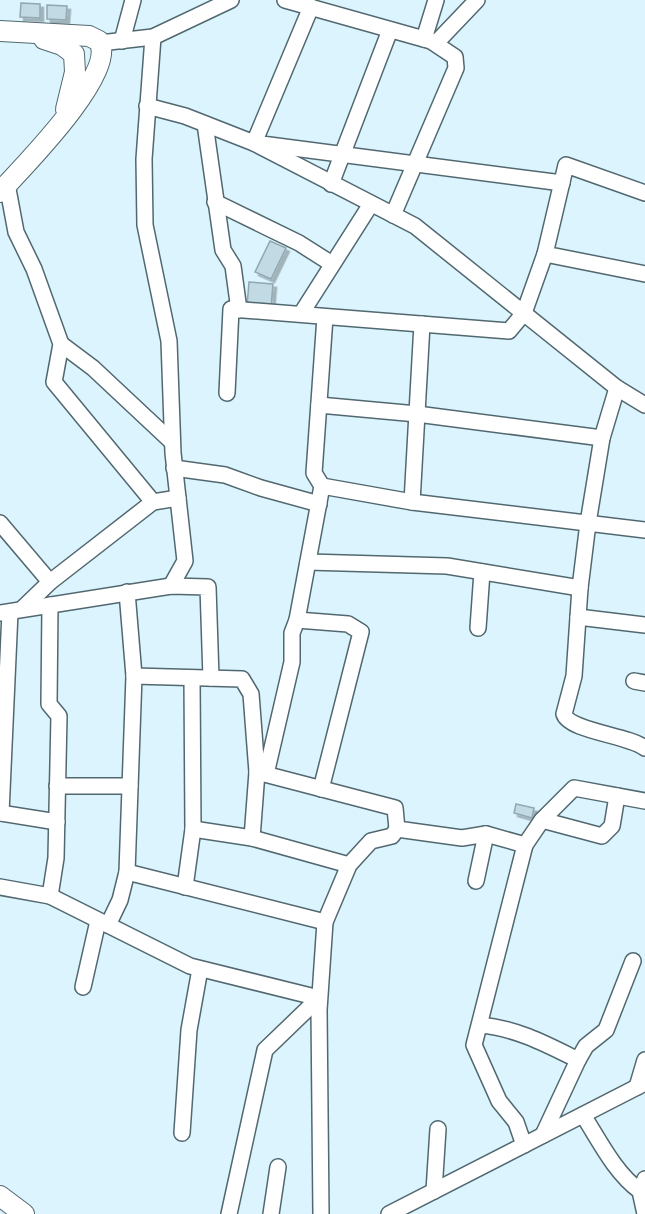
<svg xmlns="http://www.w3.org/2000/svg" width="645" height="1214" viewBox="0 0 645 1214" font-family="'Noto Serif',serif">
	<defs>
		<filter id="shadow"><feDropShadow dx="3.5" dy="3.5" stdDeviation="0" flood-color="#0004"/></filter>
	</defs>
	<rect width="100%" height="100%" fill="#dbf4fd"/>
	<g fill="#c2dae3" stroke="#91a7b1" stroke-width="1.5" filter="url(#shadow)">
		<path d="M21 3 40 4V18L20 17Z"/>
		<path d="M47 5 67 6 66 20 47 19Z"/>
		<path d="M270 241 286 248 271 279 255 272Z"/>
		<path d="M249 282 273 284 271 308 247 306Z"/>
		<path d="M516 804 534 808 532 818 514 813Z"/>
	</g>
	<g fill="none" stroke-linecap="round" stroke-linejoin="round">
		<defs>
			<g id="minor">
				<path d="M285 0 431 41 455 57 456 68 393 215"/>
				<path d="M311 7 254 143 562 183"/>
				<path d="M153 37 144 159 145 225 169 341 173 453 185 561 171 586"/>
				<path d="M424 39 436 0"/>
				<path d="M122 41 133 0"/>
				<path d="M100 43 153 37 231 0"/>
				<path d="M436 43 477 0"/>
				<path d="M147 106 185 116 254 143 415 226 617 388 645 405"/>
				<path d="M205 124 223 250 233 266 239 310"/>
				<path d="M7 184 16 232 34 269 61 344 54 382 153 502"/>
				<path d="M331 184 390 30"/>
				<path d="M645 193 566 165 545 254 645 274"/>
				<path d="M215 202 299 243 332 264"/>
				<path d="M301 314 371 204"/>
				<path d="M61 344 93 368 172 442"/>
				<path d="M617 388 602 438 588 523 580 588 574 676 564 714C569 731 628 735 645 748"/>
				<path d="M227 393 231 309 509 331 524 313 545 254"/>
				<path d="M319 405 417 414 602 438"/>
				<path d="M174 468 225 475 261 488 319 504"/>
				<path d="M322 486 412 502 645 530"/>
				<path d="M412 502 422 324"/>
				<path d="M0 523 50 582"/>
				<path d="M308 562 447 566 580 588"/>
				<path d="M22 609 50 582 153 502 178 498"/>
				<path d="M0 613 171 586 208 587 211 678"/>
				<path d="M578 617 645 625"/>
				<path d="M297 620 348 624 361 632 321 789"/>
				<path d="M478 628 482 572"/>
				<path d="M134 676 242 679 251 694 257 772 252 838"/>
				<path d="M634 681 645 683"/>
				<path d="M257 772 395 808 397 829 462 838 486 834 525 845 474 1045 499 1101 516 1122 524 1145"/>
				<path d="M266 774 292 662V633L297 620 322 486 314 473 325 317"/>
				<path d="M57 786H130"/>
				<path d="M0 813 57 822"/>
				<path d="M1 813 10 612"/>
				<path d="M542 820 602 836 612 826 617 796"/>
				<path d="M193 829 252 838 349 865"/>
				<path d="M525 845 542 820 574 788 645 801"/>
				<path d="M127 872 325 922"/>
				<path d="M476 881 486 834"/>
				<path d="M0 887 50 896 190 966 319 998"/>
				<path d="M185 887 193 829 192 678"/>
				<path d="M50 896 56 858 59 716 49 704 50 605"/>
				<path d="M108 925 120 900 127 872 134 676 127 592"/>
				<path d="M83 987 98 921"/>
				<path d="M480 1025C516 1028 546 1044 578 1060"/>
				<path d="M637 1087 645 1060"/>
				<path d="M583 1115C599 1140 615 1173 640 1191"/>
				<path d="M182 1133 189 1030 200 969"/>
				<path d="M543 1135 578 1060 586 1046 606 1030 633 961"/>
				<path d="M434 1191 438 1129"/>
				<path d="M229 1214 265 1050 319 998"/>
				<path d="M271 1214 278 1167"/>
				<path d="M321 1214 319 1010 325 922 349 865 371 841 392 836 397 829"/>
				<path d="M389 1214 645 1083"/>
				<path d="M645 1214 640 1191 645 1179"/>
			</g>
			<g id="major">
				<path d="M0 31 89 36 99 41C117 73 22 168 0 192"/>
				<path d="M44 39 62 45 74 54 75 72 66 109"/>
				<path d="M0 1196 24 1214"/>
			</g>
		</defs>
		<use href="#minor" stroke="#526870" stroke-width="18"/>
		<use href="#major" stroke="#526870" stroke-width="22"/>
		<use href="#minor" stroke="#fff" stroke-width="15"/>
		<use href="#major" stroke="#fff" stroke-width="20"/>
	</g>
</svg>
